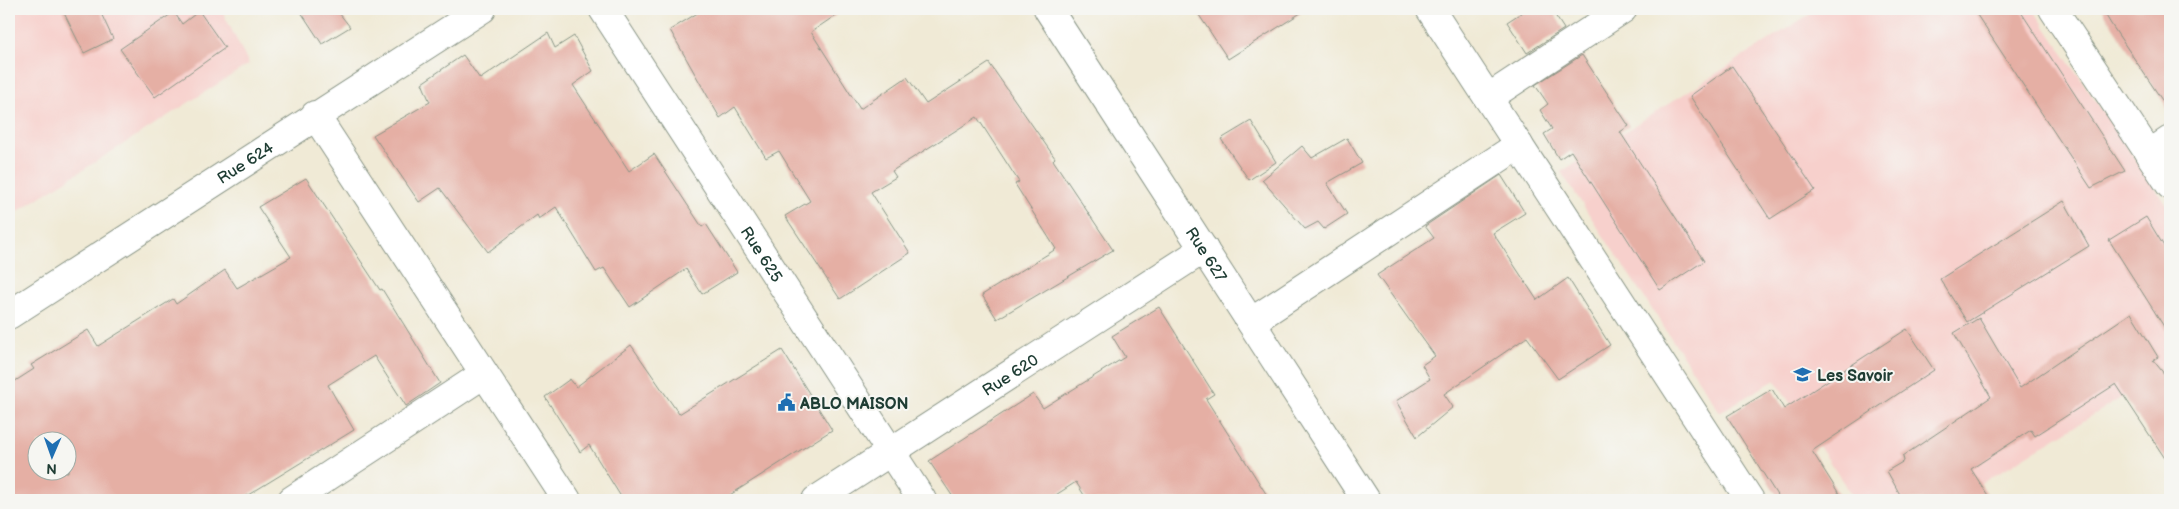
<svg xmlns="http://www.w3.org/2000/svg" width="2179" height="509" viewBox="0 0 2179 509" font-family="'Balsamiq Sans',sans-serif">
	<rect width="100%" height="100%" fill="#f6f6f2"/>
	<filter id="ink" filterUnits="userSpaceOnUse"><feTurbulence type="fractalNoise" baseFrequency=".02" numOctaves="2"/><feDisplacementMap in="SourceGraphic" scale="10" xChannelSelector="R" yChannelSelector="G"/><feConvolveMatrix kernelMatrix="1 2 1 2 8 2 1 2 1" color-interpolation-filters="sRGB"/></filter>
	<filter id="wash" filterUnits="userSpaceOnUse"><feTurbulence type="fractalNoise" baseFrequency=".0096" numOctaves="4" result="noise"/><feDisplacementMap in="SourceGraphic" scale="20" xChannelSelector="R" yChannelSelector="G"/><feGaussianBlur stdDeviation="1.12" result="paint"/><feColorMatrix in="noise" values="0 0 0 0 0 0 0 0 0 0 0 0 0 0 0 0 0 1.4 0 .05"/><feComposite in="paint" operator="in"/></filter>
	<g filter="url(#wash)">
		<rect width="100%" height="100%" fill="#f0ead6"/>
		<g fill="#f7d0cc">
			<path d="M9 9H221L249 64 9 217Z"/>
			<path d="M1818 9H2033L2170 210V368L1954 500H1855L1775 380 1720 412 1561 172Z"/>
		</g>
		<g id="blocks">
			<g fill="#e5afa4" fill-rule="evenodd">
				<path d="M62 9H99L113 39 84 53Z"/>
				<path d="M299 9H336L350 27 322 44Z"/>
				<path d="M704 9H845L811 32 860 109 907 77 926 104 989 63 1055 158 1053 160 1113 250 997 319 982 295 1056 249 1015 184 1019 182 977 117 892 171 896 177 871 192 910 253 840 299 785 216 810 201 779 151 766 158 735 107 720 118 670 30Z"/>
				<path d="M1195 9H1307L1228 59Z"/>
				<path d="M1527 9H1551L1564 29 1527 53 1507 22Z"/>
				<path d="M1973 9H2019L2125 171 2091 188Z"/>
				<path d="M2102 9H2170V112L2111 24Z"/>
				<path d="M199 11 225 48 155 97 120 49 174 12 182 24Z"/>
				<path d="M548 33 555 48 574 36 593 71 573 85 629 171 654 154 702 227 706 224 737 272 702 294 686 269 630 307 604 268 596 272 556 207 539 219 537 215 488 252 440 188 419 202 373 135 430 102 422 83 463 55 480 79Z"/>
				<path d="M1582 55 1629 126 1620 132 1704 261 1660 290 1571 151 1559 159 1544 134 1552 129 1540 110 1548 104 1535 85Z"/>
				<path d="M1732 66 1815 190 1770 219 1690 96Z"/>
				<path d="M1251 121 1276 162 1249 180 1221 139Z"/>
				<path d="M1347 138 1362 163 1327 183 1347 214 1324 229 1318 222 1305 229 1262 180 1302 146 1312 158Z"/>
				<path d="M1501 175 1525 213 1493 233 1537 300 1568 278 1610 345 1558 379 1527 337 1444 394 1453 407 1417 437 1396 401 1430 379 1422 365 1435 356 1377 275 1434 238 1425 226Z"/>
				<path d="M306 178 380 290 382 289 440 383 406 406 374 356 328 385 354 430 240 500H9V385L34 369 31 365 88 330 98 346 173 299 176 304 225 270 237 288 291 257 258 207ZM38 442H68V472H38Z"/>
				<path d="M2064 201 2089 246 1967 322 1940 279Z"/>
				<path d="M2146 217 2170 256V336L2109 240Z"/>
				<path d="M1159 307 1214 394 1206 399 1270 500H1087L1076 482 1048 500H955L929 461 1033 394 1043 408 1125 357 1112 336Z"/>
				<path d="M2131 313 2158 357 2153 360 2170 381V466L2116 384 2035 436 2031 430 1971 469 1991 500H1903L1887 471 1904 461 1903 456 1991 397 1954 333 1979 318 2020 388Z"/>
				<path d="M1907 329 1934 370 1812 451 1843 500H1780L1727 416 1772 389 1784 409Z"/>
				<path d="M631 345 679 414 782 350 832 430 722 500H623L589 445 580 452 545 397 570 379 576 387Z"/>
			</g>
		</g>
	</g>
	<g filter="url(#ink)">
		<use href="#blocks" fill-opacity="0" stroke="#889485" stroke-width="1"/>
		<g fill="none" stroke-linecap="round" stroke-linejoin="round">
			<defs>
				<g id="minor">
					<path id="s1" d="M603 9 922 500"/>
					<path d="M1430 9 1750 500"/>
					<path d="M2053 9 2170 185"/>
					<path d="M1488 98 1623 9"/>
					<path d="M315 115 567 500"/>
					<path d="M2149 154 2170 140"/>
					<path id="s2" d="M9 315 482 9"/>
					<path d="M1251 322 1519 145"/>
					<path d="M292 500 484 374"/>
					<path id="s3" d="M816 500 1204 249"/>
				</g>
				<g id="tertiary">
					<path id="s4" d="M1048 9 1366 500"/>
				</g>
			</defs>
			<use href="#minor" stroke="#889485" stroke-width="30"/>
			<use href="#tertiary" stroke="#889485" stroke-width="30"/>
			<use href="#minor" stroke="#fff" stroke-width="28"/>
			<use href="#tertiary" stroke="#fff" stroke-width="28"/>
		</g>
	</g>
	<defs>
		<symbol id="school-bare" viewBox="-9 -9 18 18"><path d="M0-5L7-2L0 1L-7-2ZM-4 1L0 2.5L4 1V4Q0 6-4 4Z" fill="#1f6fb2" stroke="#f6f6f2" stroke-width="2.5" paint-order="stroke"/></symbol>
		<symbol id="civic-bare" viewBox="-9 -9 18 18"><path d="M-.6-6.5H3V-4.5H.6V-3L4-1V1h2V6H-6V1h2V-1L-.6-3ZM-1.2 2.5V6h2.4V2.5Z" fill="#1f6fb2" stroke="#f6f6f2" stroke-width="2.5" paint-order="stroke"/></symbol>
	</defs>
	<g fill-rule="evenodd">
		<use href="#school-bare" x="1790" y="362" width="25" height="25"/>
		<use href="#civic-bare" x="774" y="390" width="25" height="25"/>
	</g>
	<g text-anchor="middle" stroke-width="4" stroke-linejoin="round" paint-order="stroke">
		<g font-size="16" fill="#1f3d34" stroke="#f6f6f2">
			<text dy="6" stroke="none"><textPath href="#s2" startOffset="281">Rue 624</textPath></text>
			<text dy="6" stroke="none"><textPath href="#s1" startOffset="292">Rue 625</textPath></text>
			<text dy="6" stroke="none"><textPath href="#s4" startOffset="292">Rue 627</textPath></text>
			<text dy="6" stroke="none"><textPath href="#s3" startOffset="231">Rue 620</textPath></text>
		</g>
		<g font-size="16" font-weight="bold" fill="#1f3d34" stroke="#f6f6f2" text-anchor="start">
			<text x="1817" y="381">Les Savoir</text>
			<text x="800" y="409">ABLO MAISON</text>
		</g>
	</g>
	<rect width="2179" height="509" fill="none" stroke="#f6f6f2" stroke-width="30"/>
	<g transform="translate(52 456) rotate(182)"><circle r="24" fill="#f6f6f2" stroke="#a0aca6"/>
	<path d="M0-4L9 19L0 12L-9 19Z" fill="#1f6fb2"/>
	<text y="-8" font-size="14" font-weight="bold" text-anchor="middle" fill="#1f3d34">N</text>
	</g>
</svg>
